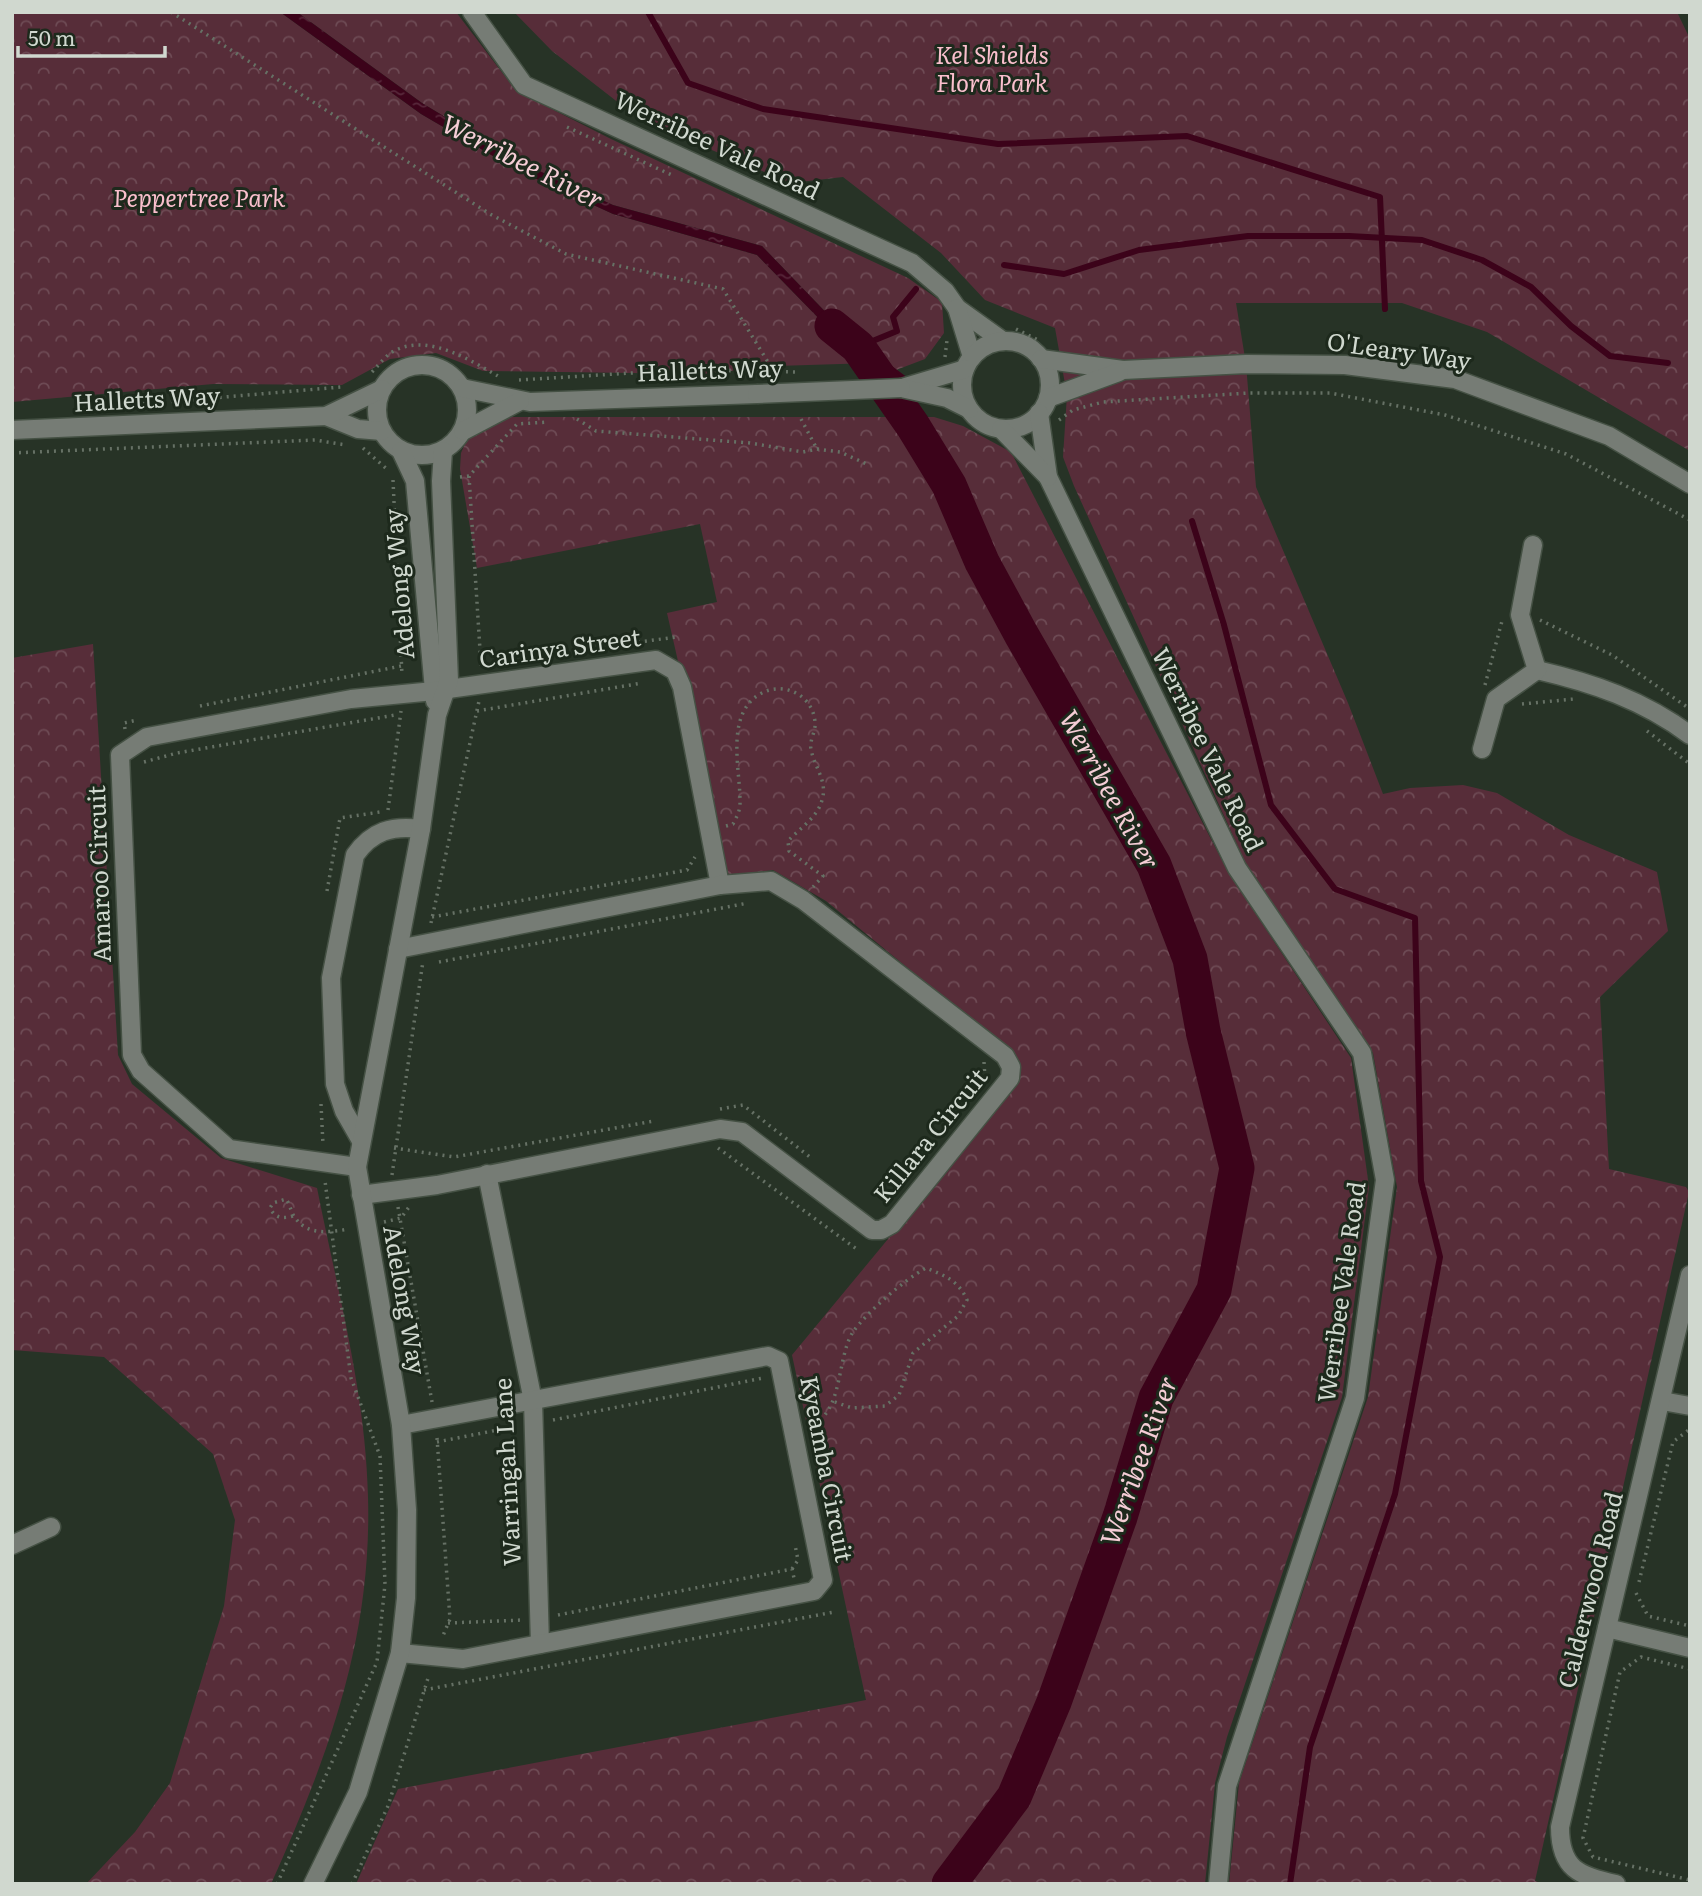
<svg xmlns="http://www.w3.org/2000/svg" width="1702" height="1896" viewBox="0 0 1702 1896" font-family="Literata,serif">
	<defs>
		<pattern id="park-crowns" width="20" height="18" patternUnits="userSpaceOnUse" patternTransform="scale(1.75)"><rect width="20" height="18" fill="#572d39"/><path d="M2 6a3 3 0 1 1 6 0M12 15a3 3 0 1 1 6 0" fill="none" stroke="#6e4b55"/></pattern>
		<pattern id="water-ripples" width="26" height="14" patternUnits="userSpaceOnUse" patternTransform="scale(1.75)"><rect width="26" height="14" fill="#3c031a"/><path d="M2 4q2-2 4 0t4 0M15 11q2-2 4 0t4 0" fill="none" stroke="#57273a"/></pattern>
	</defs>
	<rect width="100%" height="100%" fill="#273326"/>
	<g fill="url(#park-crowns)">
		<path d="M12 12H280L421 114 517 170 613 214 757 255 833 333 872 363 776 366 704 374 483 371 436 353 390 359 342 385 213 384 12 402Z"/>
		<path d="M297 12H456L516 91 611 139 908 278 942 302 944 333 925 359 896 370 840 327 762 246 613 205 520 162 422 103Z"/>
		<path d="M514 12H1677L1690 39V451L1487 332 1402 303H1236L1246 364 1256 487 1348 703 1383 794 1410 788 1463 785 1497 793 1569 835 1657 872 1668 931 1600 997 1609 1169 1686 1187 1689 1192 1535 1881 1544 1884H1229L1239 1783 1368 1397 1397 1187 1373 1053 1245 862 1074 486 1063 457 1067 395 1055 328 985 300 941 253 843 177 791 183 642 121 552 51Z"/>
		<path d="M505 417H934L963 426 1011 452 1228 872 1351 1058 1369 1187 1342 1397 1227 1737 1215 1783 1205 1884H356L398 1789 866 1700 792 1355 1018 1082 1014 1055 826 901 773 870 727 876 667 613 717 602 700 524 477 568 460 469 461 453 470 432Z"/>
		<path d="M93 644 118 1055 132 1084 221 1158 317 1188C337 1289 366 1394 368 1497 372 1639 328 1757 271 1884H86L135 1832 170 1783 224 1606 235 1520 213 1454 104 1357 12 1350V658Z"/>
	</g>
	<path fill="url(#water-ripples)" d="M280 12H297L422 103 520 162 613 205 762 246 840 327 908 378 900 384 833 333 757 255 613 214 517 170 421 114Z"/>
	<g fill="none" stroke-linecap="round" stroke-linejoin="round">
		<g stroke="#3c031a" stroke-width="6">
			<path d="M648 12 688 83 763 109 998 144 1187 136 1380 197 1385 309"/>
			<path d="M1004 265 1064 274 1139 250 1248 236H1349L1422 240 1482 260 1531 287 1571 326 1610 356 1668 363"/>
			<path d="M858 347 897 331 893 317 916 289"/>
			<path d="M1192 521 1224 625 1271 805 1335 889 1415 918 1421 1181 1440 1257 1395 1494 1310 1747 1290 1884"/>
		</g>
		<path stroke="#3c031a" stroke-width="35" d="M832 326 858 347 913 426 949 485 982 562 1021 634 1154 865 1190 959 1203 1031 1237 1168 1214 1290 1156 1398 1120 1517 1054 1702 1014 1797 949 1884"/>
		<defs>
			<g id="minor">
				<path d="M472 12 524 85 912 263 945 291 957 308 1003 341"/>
				<path d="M957 308 972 357"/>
				<circle cx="1006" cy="385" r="44"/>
				<path d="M1041 359 1123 370 1246 364 1345 365 1455 379 1609 436 1690 484"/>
				<circle cx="422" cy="410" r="45"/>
				<path d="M905 387 965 369"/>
				<path d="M462 388 530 402 757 394"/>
				<path d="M901 388 947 398 969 409"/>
				<path d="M1048 398 1119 372"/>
				<path d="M1039 413 1048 477 1237 868 1362 1053 1385 1180 1355 1398 1227 1786 1218 1884"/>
				<path d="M326 416 358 429 382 431"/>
				<path d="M1001 429 1048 477"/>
				<path d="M12 430 326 416 382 389"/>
				<path d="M463 431 520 401"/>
				<path d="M401 451 415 481 435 701"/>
				<path d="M1537 670C1593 683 1643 700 1690 735"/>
				<path d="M1482 749 1496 699 1537 670 1520 615 1533 545"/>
				<path d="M360 1139 344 1111 335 1084 331 978 355 855C372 831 392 825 421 829"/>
				<path d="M357 1167 229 1149 141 1071 132 1055 120 755 147 737 351 699 434 691 656 660 675 671 682 687 720 885"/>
				<path d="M487 1174 533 1401 540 1644"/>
				<path d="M361 1195 437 1185 720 1129 742 1132 872 1230H881L892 1224 1010 1078 1011 1067 1005 1056 803 900 771 881 720 885 398 949"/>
				<path d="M1662 1401 1690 1406"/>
				<path d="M12 1545 51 1527"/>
				<path d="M1607 1628 1690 1648"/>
				<path d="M400 1653 463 1659 814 1591 823 1580 779 1361 768 1356 401 1425"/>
				<path d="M313 1884 358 1792 400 1653 406 1598 407 1510 401 1425 357 1167 421 829 437 715 449 680 441 481 443 451"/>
				<path d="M1616 1884C1579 1876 1560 1869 1560 1827L1690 1275"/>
			</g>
		</defs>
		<use href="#minor" stroke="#455144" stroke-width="21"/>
		<g stroke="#667165" stroke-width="3.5" stroke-dasharray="2 5" stroke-linecap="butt">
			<path d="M171 12 490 214 566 254 723 289 768 362"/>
			<path d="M567 127 674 176"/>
			<path d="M1016 329 1040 341"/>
			<path d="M945 357 947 340"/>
			<path d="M372 372C380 364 385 355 396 350 429 334 470 360 498 376"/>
			<path d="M519 380 679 370 758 371"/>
			<path d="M143 404 341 387"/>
			<path d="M577 419 596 431 750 443 803 452 817 449 840 452 869 465"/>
			<path d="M801 419 817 449"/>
			<path d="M1059 420 1073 410 1103 402 1249 393H1330L1445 415 1566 454 1690 520"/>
			<path d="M363 448 389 471"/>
			<path d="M12 453 315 440 346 445"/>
			<path d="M469 476 481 666"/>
			<path d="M460 477 469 476 517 424 549 422"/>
			<path d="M393 480 402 675"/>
			<path d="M1540 620 1612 655 1690 709"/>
			<path d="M631 643 677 637"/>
			<path d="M1485 685 1502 621"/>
			<path d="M1522 704 1574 699"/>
			<path d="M200 706 401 666"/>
			<path d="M477 711 642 683"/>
			<path d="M125 729 124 723 137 720"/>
			<path d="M1647 731 1690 764"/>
			<path d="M144 762 177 753 395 715"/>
			<path d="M388 810 401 711"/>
			<path d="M726 826 733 824C736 818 740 811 740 804 741 772 724 715 760 694 784 680 814 696 815 723 816 731 809 741 811 749 814 767 828 781 822 800 818 817 799 829 788 841L789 851 823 876 813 887"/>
			<path d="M327 891 340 818 380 812"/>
			<path d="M432 917 687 870 695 857"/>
			<path d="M431 923 479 701"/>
			<path d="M439 962 748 903"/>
			<path d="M984 1062 985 1079"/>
			<path d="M321 1104 323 1145"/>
			<path d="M720 1109 743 1105 810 1157"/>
			<path d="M394 1148 454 1157 654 1121"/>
			<path d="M718 1148 858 1250"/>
			<path d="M392 1175 423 961"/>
			<path d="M398 1207 432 1402"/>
			<path d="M293 1216C282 1219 275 1218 270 1208L273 1203 286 1199C291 1206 291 1214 296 1219 309 1236 331 1232 349 1229"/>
			<path d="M384 1222 401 1218 409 1207"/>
			<path d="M553 1420 763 1378"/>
			<path d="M808 1426C844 1416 836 1358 853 1332 867 1312 904 1280 926 1268 944 1275 959 1281 967 1300L958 1316 913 1353 899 1395 885 1406 852 1408 832 1401"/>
			<path d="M437 1438 450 1619 442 1638"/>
			<path d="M437 1442 518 1426"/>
			<path d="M792 1569 798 1560 795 1545"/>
			<path d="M1639 1582 1673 1442 1690 1429"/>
			<path d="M1636 1593 1648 1616 1690 1626"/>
			<path d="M558 1615 792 1569 794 1578"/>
			<path d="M448 1623 523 1620"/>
			<path d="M1690 1669 1641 1657 1620 1672 1583 1838 1593 1857 1690 1880"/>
			<path d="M424 1690 834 1612"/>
			<path d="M277 1884 377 1662 385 1584 380 1456 351 1378 325 1181"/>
			<path d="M352 1884 388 1806 429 1675"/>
		</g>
		<use href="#minor" stroke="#767c75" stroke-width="18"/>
		<defs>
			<path id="minor-bridge" d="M757 394 901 388"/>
		</defs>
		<use href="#minor-bridge" stroke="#455144" stroke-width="21" stroke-linecap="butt"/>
		<path stroke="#667165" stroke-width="3.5" stroke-dasharray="2 5" stroke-linecap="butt" d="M758 371 796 372"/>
		<use href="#minor-bridge" stroke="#767c75" stroke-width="18"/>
	</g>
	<g text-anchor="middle" stroke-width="6" stroke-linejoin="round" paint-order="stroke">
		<g font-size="24" font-style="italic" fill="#fabfcd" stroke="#1d291c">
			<text x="992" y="64">Kel Shields<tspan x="992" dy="28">Flora Park</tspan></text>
			<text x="199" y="207">Peppertree Park</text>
		</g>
		<g font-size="24" fill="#d0d8cf" stroke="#1d291c">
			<text transform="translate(717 146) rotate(25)" y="8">Werribee Vale Road</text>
			<text transform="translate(1399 352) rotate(8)" y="8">O'Leary Way</text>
			<text transform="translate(710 371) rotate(-2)" y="8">Halletts Way</text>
			<text transform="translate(147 400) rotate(-3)" y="8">Halletts Way</text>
			<text transform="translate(400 584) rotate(-95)" y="8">Adelong Way</text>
			<text transform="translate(560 649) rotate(-8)" y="8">Carinya Street</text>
			<text transform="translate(1207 750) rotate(64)" y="8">Werribee Vale Road</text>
			<text transform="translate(100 874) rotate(-92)" y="8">Amaroo Circuit</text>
			<text transform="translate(931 1136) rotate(-51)" y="8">Killara Circuit</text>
			<text transform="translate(1342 1292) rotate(-82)" y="8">Werribee Vale Road</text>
			<text transform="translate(404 1300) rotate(80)" y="8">Adelong Way</text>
			<text transform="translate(826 1469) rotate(79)" y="8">Kyeamba Circuit</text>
			<text transform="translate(508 1472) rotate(-93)" y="8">Warringah Lane</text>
			<text transform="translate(1591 1590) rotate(-76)" y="8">Calderwood Road</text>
		</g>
		<g font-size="26" font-style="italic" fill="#f5cdd6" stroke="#1d291c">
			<text transform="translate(522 162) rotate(27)" y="9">Werribee River</text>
			<text transform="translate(1109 790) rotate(61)" y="9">Werribee River</text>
			<text transform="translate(1139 1461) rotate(-70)" y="9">Werribee River</text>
		</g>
	</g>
	<rect width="1702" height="1896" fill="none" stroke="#d0d8cf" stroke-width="28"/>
	<path d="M18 46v10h147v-10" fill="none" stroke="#d0d8cf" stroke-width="3.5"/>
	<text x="28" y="46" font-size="21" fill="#d0d8cf" stroke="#1d291c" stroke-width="5" paint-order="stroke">50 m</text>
</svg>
